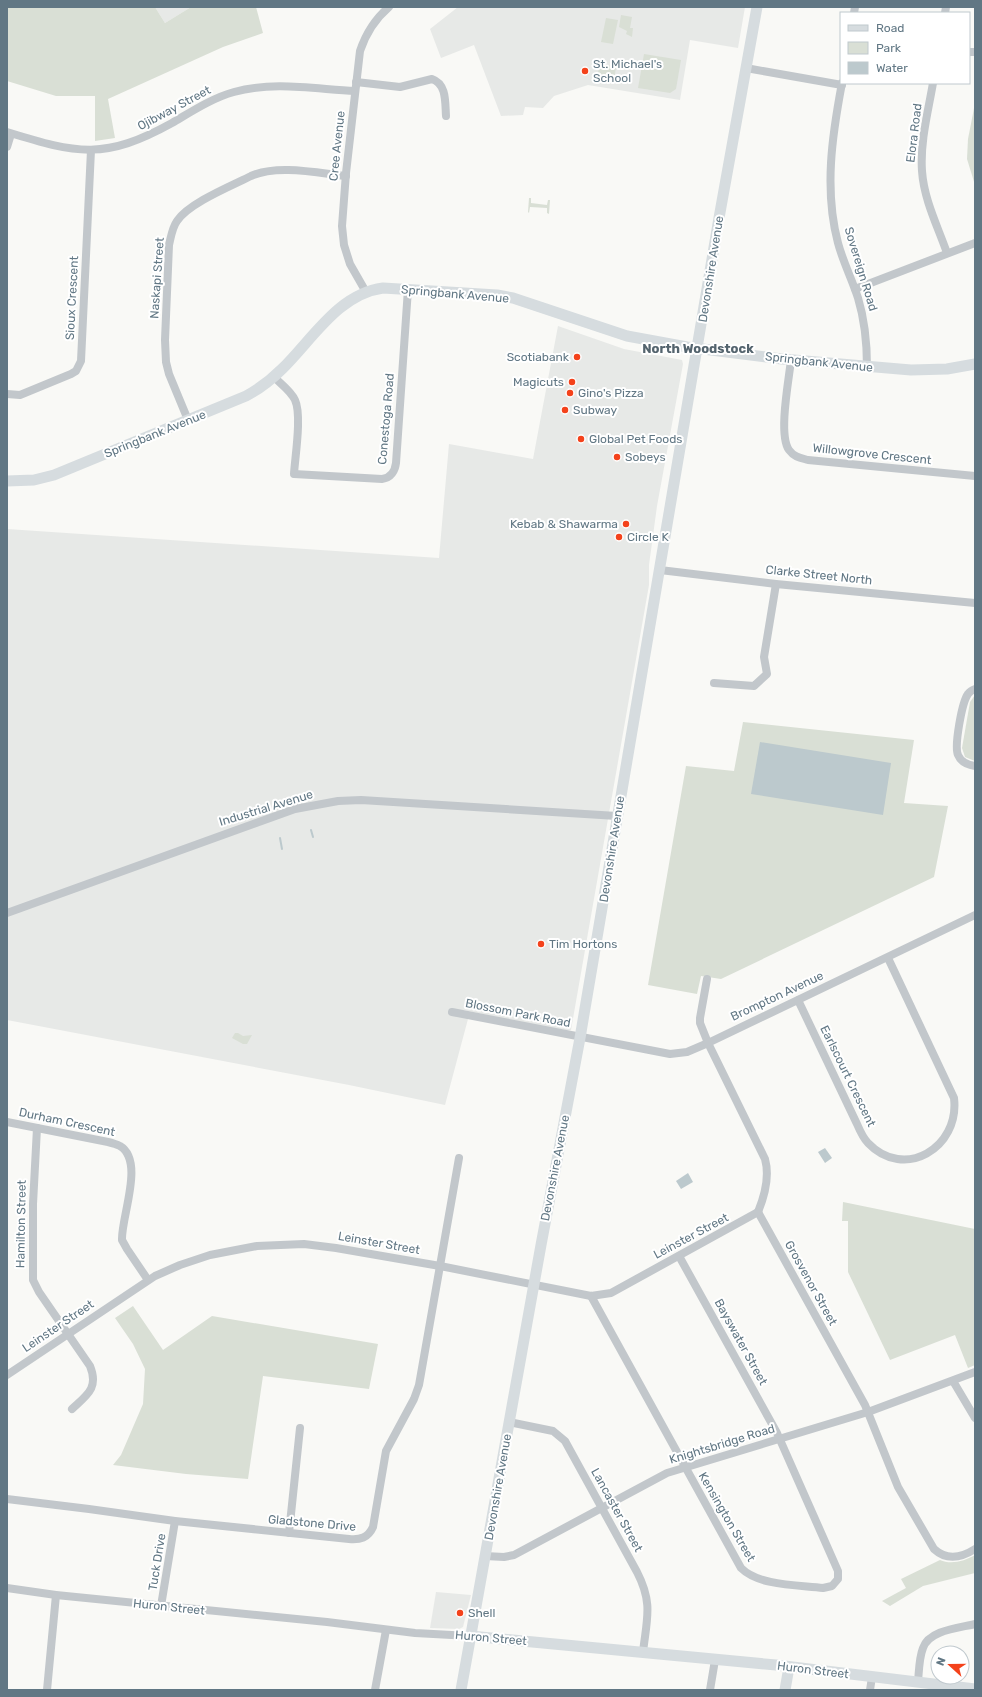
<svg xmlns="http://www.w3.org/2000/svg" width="982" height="1697" viewBox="0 0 982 1697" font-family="Rubik,sans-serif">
	<rect width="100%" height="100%" fill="#f9f9f6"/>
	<g fill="#e7e9e7">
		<path d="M155 7H191L165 23Z"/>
		<path d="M458 7H745L738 48 690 40 680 100 588 85 554 96 543 108 525 107 523 115 501 116 474 45 441 58 430 29Z"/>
		<path d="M558 326 624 349 682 360 683 364 657 506 649 565V585L571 1030 564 1031 463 1010 468 1019 445 1105 349 1085 7 1020V529L439 558 449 444 533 459Z"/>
		<path d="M436 1592 471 1595 463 1627 459 1629 430 1628Z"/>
	</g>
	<g fill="#d9dfd5">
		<path d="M7 7H155L165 23 191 7H256L263 33 223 47 108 99 115 138 95 141V96H56L7 81Z"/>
		<path d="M621 15 632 17 630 28H633L632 37 626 34 627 31 619 27Z"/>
		<path d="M606 18 618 20 613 44 601 42Z"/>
		<path d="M644 54 681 60 676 89 670 93 638 88Z"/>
		<path d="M600 64 616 67 614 80 597 77Z"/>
		<path d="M975 103V185L967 159 968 139Z"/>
		<path d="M529 198H531V203L547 205 548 200H550L549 214 547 213V208L530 207 529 213 528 212Z"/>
		<path d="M975 695V761L965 757 962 748 970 702Z"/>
		<path d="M743 722 914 740 904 803 948 806 934 877 721 979 701 976 697 994 648 985 686 766 734 771Z"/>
		<path d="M235 1033H238L243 1036 252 1035 247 1044H243L232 1038Z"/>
		<path d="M843 1202 975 1229V1269L974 1276 975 1277V1365L968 1368 955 1335 890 1360 848 1272V1221H842Z"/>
		<path d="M133 1306 163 1350 212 1316 378 1344 369 1389 263 1376 248 1479 186 1474 113 1465 121 1455 143 1404 145 1369 133 1344 115 1318Z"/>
		<path d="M975 1555V1573L923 1586 890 1606 882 1601 906 1588 901 1579 940 1560C951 1565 965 1561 975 1555Z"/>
	</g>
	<g fill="#bcc9cd">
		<path d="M760 742 891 763 883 815 751 794Z"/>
		<path d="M825 1148 832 1158 825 1163 818 1152Z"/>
		<path d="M688 1173 693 1182 681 1189 676 1181Z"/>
	</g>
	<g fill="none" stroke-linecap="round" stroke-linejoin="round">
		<g stroke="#bcc9cd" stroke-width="2">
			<path d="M311 830 313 837"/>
			<path d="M280 838 282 849"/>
		</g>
		<g stroke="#c2c7cb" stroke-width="8">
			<path d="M854 13 855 7"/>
			<path d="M945 13 946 7"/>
			<path d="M969 52H975"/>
			<path d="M746 68 842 85"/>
			<path d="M356 82 400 87 432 79C447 84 445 103 446 116"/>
			<path d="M842 83C832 136 824 190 838 243 843 262 852 279 858 298 865 321 867 343 867 367"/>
			<path d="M933 83C928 112 920 142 922 171 924 200 938 227 947 253"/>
			<path d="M7 132C78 154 105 160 172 123 191 112 212 98 234 92 273 81 315 89 355 91"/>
			<path d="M7 147 11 134"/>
			<path d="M855 289 975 243"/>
			<path d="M366 292 350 264 344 245 342 226 346 173 360 51C366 33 375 19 389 7"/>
			<path d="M791 360C789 379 778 435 789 450 794 457 801 458 808 460L975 476"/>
			<path d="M274 377C281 384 291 391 295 400 302 415 295 457 294 474L382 479C391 478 395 471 396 463L408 289"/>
			<path d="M7 394 20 395 71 374 76 371 81 361 91 150"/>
			<path d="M188 420 169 374 166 362 165 340 169 245C171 237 172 228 177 221 189 203 231 186 251 176 277 164 318 173 346 176"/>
			<path d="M660 570 776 584 975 603"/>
			<path d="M714 683 754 686 767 674 764 657 776 584"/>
			<path d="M975 689C972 690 970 691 968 694 962 702 954 746 958 755 961 762 968 765 975 766"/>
			<path d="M7 913 295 809 338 801 361 800 617 816"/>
			<path d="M707 979 700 1018V1023L708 1043 765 1159C770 1177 765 1195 758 1212"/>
			<path d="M798 1000 857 1124C860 1131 863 1138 868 1143 904 1181 960 1148 954 1098L888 958"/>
			<path d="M452 1012 670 1054 687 1052 708 1043 975 915"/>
			<path d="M7 1122 108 1142C112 1143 116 1144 120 1146 145 1161 121 1217 122 1240L127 1249 148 1280"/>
			<path d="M37 1128 33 1204V1280L39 1292 90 1366C99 1388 87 1395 72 1409"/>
			<path d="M758 1212 865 1405 898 1487 934 1549C947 1561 961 1558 975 1549"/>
			<path d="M591 1296 741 1568C759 1586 798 1585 823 1588L832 1586 838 1579V1571L777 1433 679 1256"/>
			<path d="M7 1375 155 1276 180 1265 210 1255 257 1246 304 1244 336 1248 440 1266 591 1296 611 1293 758 1212"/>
			<path d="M953 1381 975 1418"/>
			<path d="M509 1422 553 1431 565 1441 637 1572C653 1603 647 1618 643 1652"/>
			<path d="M7 1499 89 1509 175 1521 349 1539C360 1540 368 1538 373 1527L386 1451 414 1399 419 1385 459 1158"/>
			<path d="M289 1533 300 1428"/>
			<path d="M485 1556 504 1557 514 1555 667 1473 868 1412 975 1372"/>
			<path d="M7 1588 56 1595 327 1622 415 1633 470 1636"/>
			<path d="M161 1606 175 1521"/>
			<path d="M918 1682C919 1671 919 1658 923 1648 929 1630 959 1628 975 1624"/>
			<path d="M47 1690 56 1595"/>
			<path d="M375 1690 386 1630"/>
			<path d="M710 1690 715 1660"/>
			<path d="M870 1690 872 1677"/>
		</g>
		<g stroke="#d6dcdf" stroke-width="11">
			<path d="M7 481 34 480 54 475 246 396C259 389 271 380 282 369 312 340 338 294 383 288L497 295 513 298 627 336 687 347 782 359 911 370 947 369 975 364"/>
			<path d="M470 1636 776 1665 975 1689"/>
			<path d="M461 1690 541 1245 580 1038 719 218 757 7"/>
			<path d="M785 1690 789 1667"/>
		</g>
	</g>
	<g fill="#f4421b" stroke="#fff" stroke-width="1.5">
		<circle cx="585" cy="71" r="4"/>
		<circle cx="577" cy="357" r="4"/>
		<circle cx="572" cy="382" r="4"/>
		<circle cx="570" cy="393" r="4"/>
		<circle cx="565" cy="410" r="4"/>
		<circle cx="581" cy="439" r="4"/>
		<circle cx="617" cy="457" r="4"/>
		<circle cx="626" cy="524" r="4"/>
		<circle cx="619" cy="537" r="4"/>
		<circle cx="541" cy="944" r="4"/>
		<circle cx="460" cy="1613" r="4"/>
	</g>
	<g text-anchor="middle" stroke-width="4" stroke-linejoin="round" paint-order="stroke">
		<g font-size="12" fill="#617784" stroke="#fff" text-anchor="start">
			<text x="593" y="68">St. Michael's<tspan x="593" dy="14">School</tspan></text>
			<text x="569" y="361" text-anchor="end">Scotiabank</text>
			<text x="564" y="386" text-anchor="end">Magicuts</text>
			<text x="578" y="397">Gino's Pizza</text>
			<text x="573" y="414">Subway</text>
			<text x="589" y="443">Global Pet Foods</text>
			<text x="625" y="461">Sobeys</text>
			<text x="618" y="528" text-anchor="end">Kebab &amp; Shawarma</text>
			<text x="627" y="541">Circle K</text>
			<text x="549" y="948">Tim Hortons</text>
			<text x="468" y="1617">Shell</text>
		</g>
		<g font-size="12" fill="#617784" stroke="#fff">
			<text transform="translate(174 108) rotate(-28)" y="4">Ojibway Street</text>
			<text transform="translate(914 133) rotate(-83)" y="4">Elora Road</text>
			<text transform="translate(337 146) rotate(-84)" y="4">Cree Avenue</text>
			<text transform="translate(711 269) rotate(-81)" y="4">Devonshire Avenue</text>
			<text transform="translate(861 269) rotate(73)" y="4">Sovereign Road</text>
			<text transform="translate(157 278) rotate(-86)" y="4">Naskapi Street</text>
			<text transform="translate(455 294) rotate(5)" y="4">Springbank Avenue</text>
			<text transform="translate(72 298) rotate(-87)" y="4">Sioux Crescent</text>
			<text transform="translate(819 362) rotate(6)" y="4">Springbank Avenue</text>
			<text transform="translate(386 419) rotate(-85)" y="4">Conestoga Road</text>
			<text transform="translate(155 434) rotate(-22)" y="4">Springbank Avenue</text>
			<text transform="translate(872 454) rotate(6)" y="4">Willowgrove Crescent</text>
			<text transform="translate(819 575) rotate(6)" y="4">Clarke Street North</text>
			<text transform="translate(266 808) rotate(-17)" y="4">Industrial Avenue</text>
			<text transform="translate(612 849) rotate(-81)" y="4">Devonshire Avenue</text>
			<text transform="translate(777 996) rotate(-25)" y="4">Brompton Avenue</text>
			<text transform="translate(518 1013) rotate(11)" y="4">Blossom Park Road</text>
			<text transform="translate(848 1076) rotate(64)" y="4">Earlscourt Crescent</text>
			<text transform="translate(67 1122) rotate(12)" y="4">Durham Crescent</text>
			<text transform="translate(555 1168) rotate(-79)" y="4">Devonshire Avenue</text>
			<text transform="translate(21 1224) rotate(-89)" y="4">Hamilton Street</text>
			<text transform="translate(691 1236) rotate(-28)" y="4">Leinster Street</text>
			<text transform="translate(379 1243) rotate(10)" y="4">Leinster Street</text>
			<text transform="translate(811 1283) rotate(61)" y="4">Grosvenor Street</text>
			<text transform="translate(58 1326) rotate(-34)" y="4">Leinster Street</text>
			<text transform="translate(741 1342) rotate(61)" y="4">Bayswater Street</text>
			<text transform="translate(722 1444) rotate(-17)" y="4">Knightsbridge Road</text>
			<text transform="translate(498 1487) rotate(-80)" y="4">Devonshire Avenue</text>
			<text transform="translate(617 1510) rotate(61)" y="4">Lancaster Street</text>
			<text transform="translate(727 1517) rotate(60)" y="4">Kensington Street</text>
			<text transform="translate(312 1523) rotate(5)" y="4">Gladstone Drive</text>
			<text transform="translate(157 1562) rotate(-81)" y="4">Tuck Drive</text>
			<text transform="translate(169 1607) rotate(6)" y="4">Huron Street</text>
			<text transform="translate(491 1638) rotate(5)" y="4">Huron Street</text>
			<text transform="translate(813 1670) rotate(7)" y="4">Huron Street</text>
		</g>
		<g font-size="13" font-weight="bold" fill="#54646e" stroke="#fff">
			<text x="698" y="353">North Woodstock</text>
		</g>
	</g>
	<rect width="982" height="1697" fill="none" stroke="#617784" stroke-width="16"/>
	<rect x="840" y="12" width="130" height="72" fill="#ffffff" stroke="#c0c9ce"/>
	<rect x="848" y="25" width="20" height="6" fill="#d6dcdf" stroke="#c0c9ce"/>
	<text x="876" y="32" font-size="12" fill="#617784">Road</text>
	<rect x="848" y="42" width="20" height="12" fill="#d9dfd5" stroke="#c0c9ce"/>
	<text x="876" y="52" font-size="12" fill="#617784">Park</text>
	<rect x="848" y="62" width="20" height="12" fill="#bcc9cd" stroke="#c0c9ce"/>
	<text x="876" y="72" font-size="12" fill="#617784">Water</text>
	<g transform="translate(950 1665) rotate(291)"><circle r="19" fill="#ffffff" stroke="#c0c9ce"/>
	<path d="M0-3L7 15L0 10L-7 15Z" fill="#f4421b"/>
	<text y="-6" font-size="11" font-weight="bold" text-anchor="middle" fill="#617784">N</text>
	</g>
</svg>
